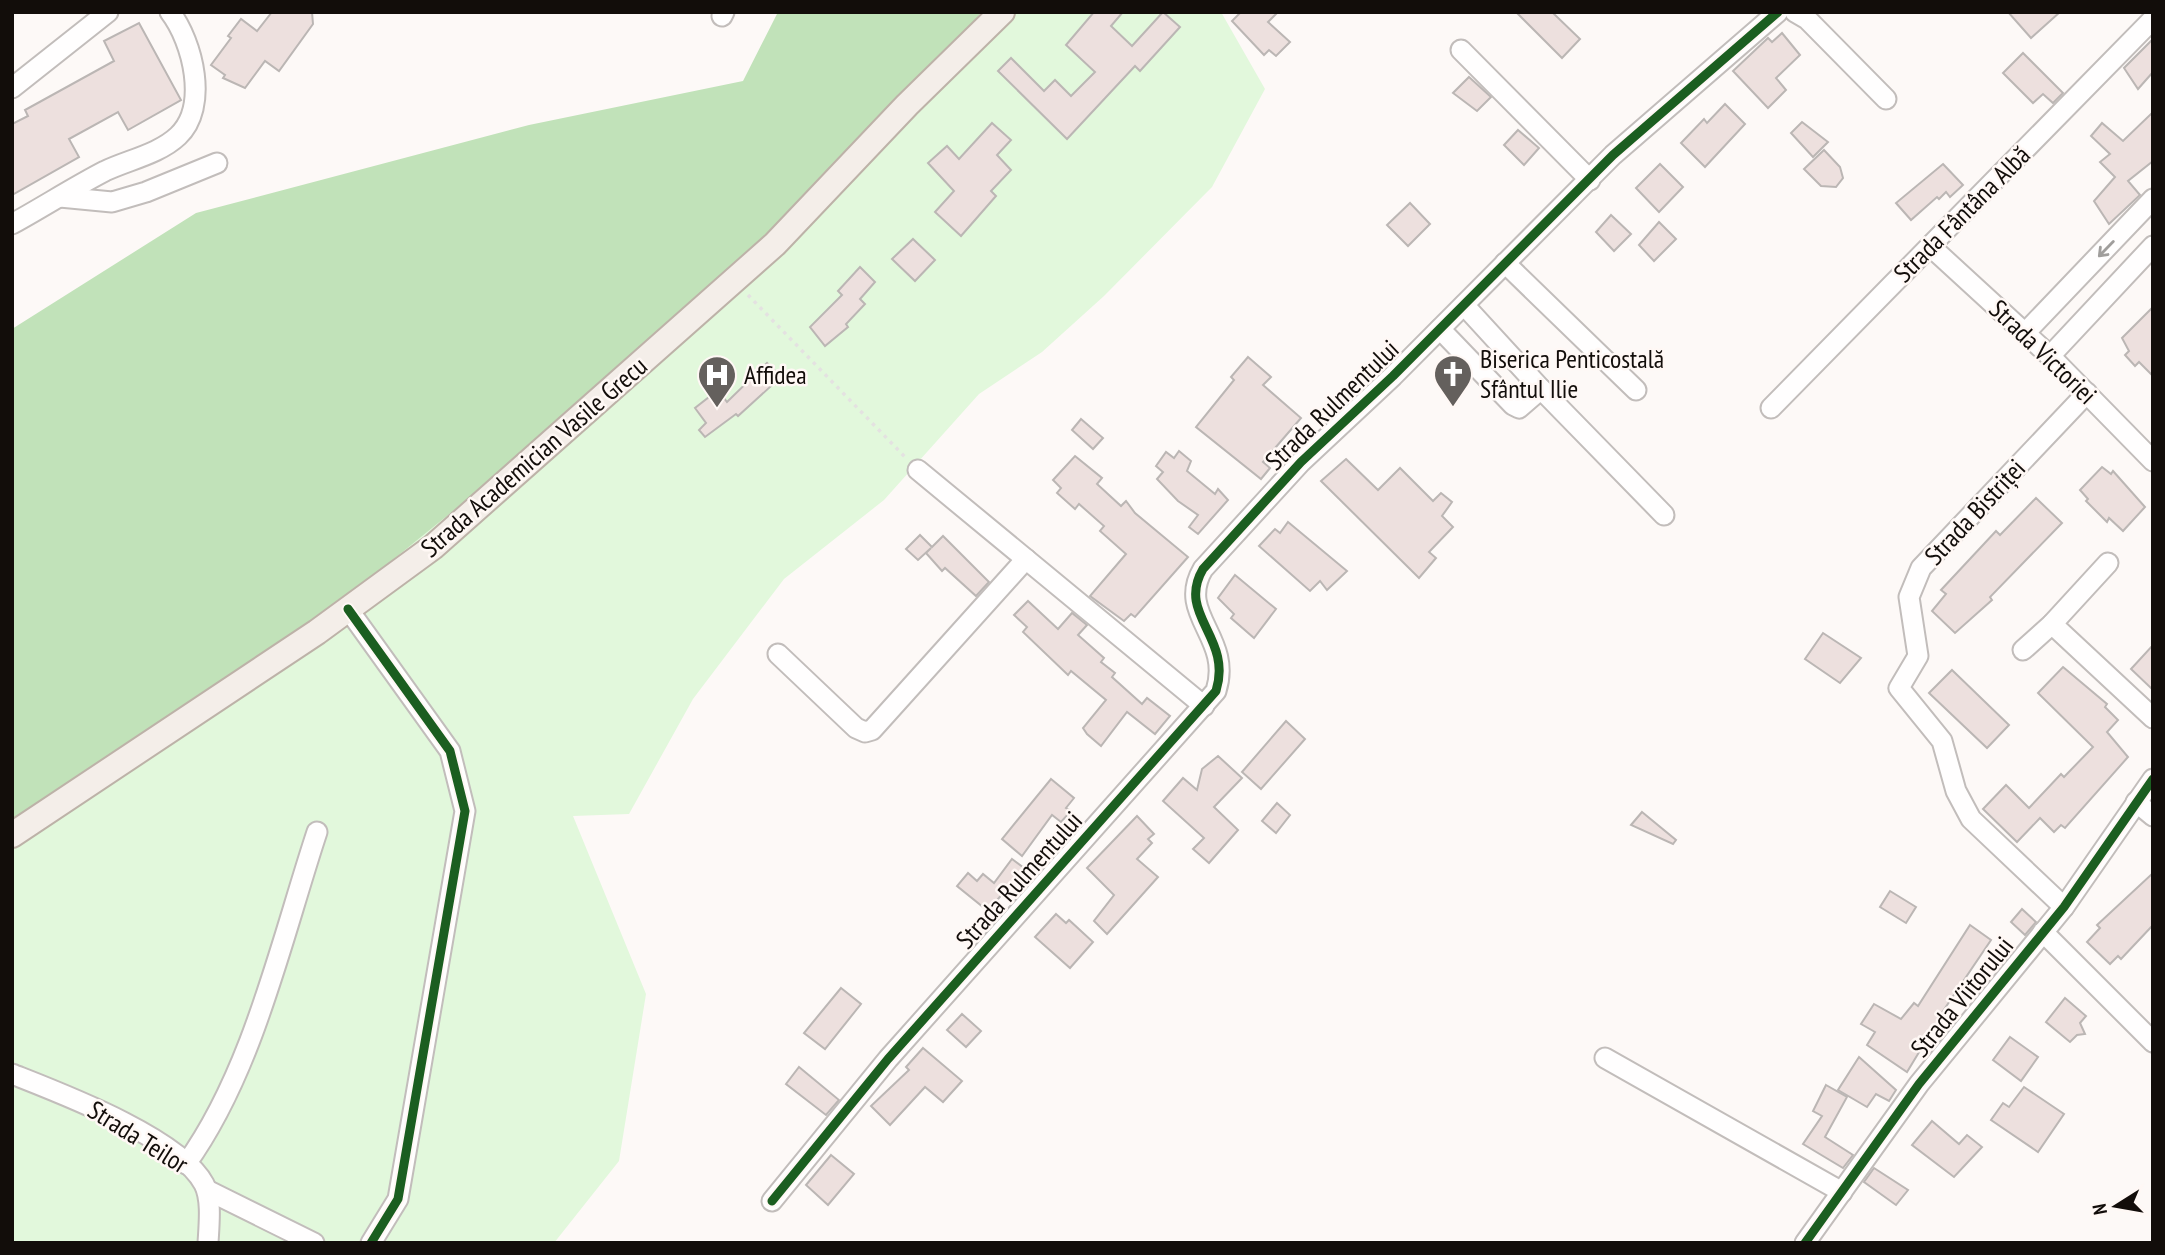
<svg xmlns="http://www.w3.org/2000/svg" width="2165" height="1255" viewBox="0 0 2165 1255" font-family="'PT Sans Narrow',sans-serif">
	<rect width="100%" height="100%" fill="#fdf9f7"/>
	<path fill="#e2f8dc" d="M981 12H1221L1265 89 1212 187 1104 296 1042 352 979 394 884 500 784 579 693 699 629 814 573 816 646 994 619 1161 554 1243H12V825L490 480 591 399 702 297 950 56Z"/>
	<path fill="#c1e2b9" d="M778 12H981L950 56 702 297 591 399 342 601 12 825V329L196 213 529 125 743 81Z"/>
	<g fill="#ede0de" stroke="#bbb6b4" stroke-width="2">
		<path d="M272 12H312L313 24 279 71 265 61 245 88 223 78 225 75 211 65 231 38 228 36 241 19 257 31Z"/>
		<path d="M1094 12H1123L1111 26 1132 46 1163 12 1180 27 1140 71 1135 66 1067 139 998 71 1011 58 1044 91 1055 80 1071 96 1095 72 1066 45Z"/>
		<path d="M1241 12H1278L1268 22 1290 42 1276 56 1269 50 1264 55 1232 21Z"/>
		<path d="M1516 12H1552L1580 39 1562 58Z"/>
		<path d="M2008 12H2060L2031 38Z"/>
		<path d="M139 23 181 100 128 130 118 112 69 139 79 157 12 195V124L28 116 25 110 114 61 104 41Z"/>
		<path d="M1782 33 1800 55 1776 78 1786 90 1768 108 1733 71 1768 38 1772 42Z"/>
		<path d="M2153 39V72L2138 89 2124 68Z"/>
		<path d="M2023 53 2063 93 2053 103 2043 94 2033 103 2003 73Z"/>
		<path d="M1469 77 1491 97 1477 111 1453 93Z"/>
		<path d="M1725 104 1745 124 1705 167 1681 143 1704 119 1707 123Z"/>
		<path d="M2153 112V161L2128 181 2140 195 2109 224 2094 201 2115 177 2100 162 2110 154 2091 136 2102 123 2123 141Z"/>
		<path d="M1802 122 1828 142 1813 157 1791 133Z"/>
		<path d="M992 123 1011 140 997 155 1011 170 991 191 996 196 961 236 935 212 954 191 928 163 947 146 959 159Z"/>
		<path d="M1518 130 1539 148 1524 165 1504 145Z"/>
		<path d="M1824 150 1840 167 1843 178 1836 187 1821 186 1804 169Z"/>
		<path d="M1660 164 1683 187 1659 212 1636 188Z"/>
		<path d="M1943 164 1963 185 1950 197 1946 192 1939 199 1937 197 1911 220 1896 203Z"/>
		<path d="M1410 203 1430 224 1408 246 1387 225Z"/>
		<path d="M1611 215 1631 234 1614 251 1596 232Z"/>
		<path d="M1659 222 1676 239 1654 261 1639 245Z"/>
		<path d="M913 239 935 260 915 281 892 259Z"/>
		<path d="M860 267 875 282 860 299 865 304 846 324 848 327 825 346 810 327 842 295 838 291Z"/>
		<path d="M2153 307V376L2139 362 2135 366 2125 355 2129 351 2122 338Z"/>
		<path d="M1248 357 1271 377 1263 385 1301 418 1263 462 1270 468 1261 479 1196 427 1234 380 1231 377Z"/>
		<path d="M767 363 781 377 738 416 736 414 705 437 699 430 706 423 695 408 718 390 727 402Z"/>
		<path d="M1081 419 1103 438 1093 449 1072 430Z"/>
		<path d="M1179 451 1191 461 1187 471 1215 494 1218 489 1228 500 1198 534 1189 527 1198 515 1178 501 1157 479 1163 472 1156 466 1166 452 1174 458Z"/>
		<path d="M1075 456 1102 478 1097 484 1121 506 1126 501 1135 513 1188 557 1135 617 1131 614 1124 621 1090 596 1126 554 1100 531 1104 526 1079 504 1075 509 1057 493 1061 488 1053 480Z"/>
		<path d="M1346 459 1378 490 1400 468 1433 501 1441 493 1452 502 1442 516 1453 527 1429 552 1436 558 1419 578 1321 481Z"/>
		<path d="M2102 467 2111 474 2113 471 2145 507 2123 531 2109 518 2107 522 2086 501 2088 499 2080 490Z"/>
		<path d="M2036 498 2062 523 1990 597 1992 600 1955 633 1932 611 1946 594 1941 590 1996 531 2000 535Z"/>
		<path d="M1288 522 1347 571 1327 590 1320 581 1310 591 1259 546 1275 529 1280 533Z"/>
		<path d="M920 535 932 547 943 536 989 582 976 596 945 568 942 571 926 553 931 548 918 560 906 549Z"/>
		<path d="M1235 575 1276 609 1254 638 1231 618 1234 614 1218 598Z"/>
		<path d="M1028 601 1058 629 1072 613 1087 625 1078 635 1104 658 1101 662 1115 673 1112 677 1142 704 1147 698 1170 716 1155 734 1127 712 1101 746 1087 734 1083 728 1106 700 1071 671 1068 675 1023 632 1027 627 1014 615Z"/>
		<path d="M1823 633 1861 658 1840 683 1805 659Z"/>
		<path d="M2153 645V690L2131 669Z"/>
		<path d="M2063 667 2107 704 2105 707 2118 720 2107 732 2128 757 2065 828 2061 825 2054 832 2040 818 2017 842 1983 809 2006 785 2029 808 2061 774 2064 777 2093 747 2038 693Z"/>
		<path d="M1952 670 2009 725 1987 748 1929 693Z"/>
		<path d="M1286 721 1305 739 1261 789 1242 772Z"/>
		<path d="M1218 756 1242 778 1214 807 1238 830 1209 863 1193 849 1204 838 1163 801 1183 778 1197 790 1202 769Z"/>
		<path d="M1051 779 1074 798 1066 808 1071 811 1061 822 1052 815 1022 856 1002 839Z"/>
		<path d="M1277 803 1290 815 1276 833 1262 821Z"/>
		<path d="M1642 812 1676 840 1673 844 1631 825Z"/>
		<path d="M1137 816 1154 834 1148 839 1152 843 1137 859 1158 877 1107 934 1094 921 1114 895 1087 868Z"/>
		<path d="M1012 859 1024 868 988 911 957 886 968 873 977 881 983 874 994 883Z"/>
		<path d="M2153 873V925L2121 959 2118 956 2110 964 2087 942 2100 928 2097 925Z"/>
		<path d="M1890 891 1916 907 1906 923 1880 907Z"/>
		<path d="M2022 909 2036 922 2025 935 2011 922Z"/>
		<path d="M1056 914 1066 923 1069 920 1093 942 1070 968 1035 937Z"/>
		<path d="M1970 925 1991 940 1937 1020 1940 1022 1919 1048 1921 1049 1907 1072 1867 1045 1875 1032 1861 1024 1874 1004 1901 1019 1914 1003 1918 1006Z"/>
		<path d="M841 988 861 1004 825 1049 804 1033Z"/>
		<path d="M2065 998 2086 1016 2080 1023 2085 1034 2077 1035 2070 1042 2046 1022Z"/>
		<path d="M962 1014 981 1031 966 1047 947 1030Z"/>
		<path d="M2010 1037 2038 1057 2021 1081 1993 1060Z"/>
		<path d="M923 1048 962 1081 943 1102 925 1087 890 1125 871 1106 909 1070 906 1067Z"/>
		<path d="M1859 1057 1896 1090 1889 1101 1876 1094 1867 1107 1838 1090Z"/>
		<path d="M799 1067 839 1100 826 1115 786 1084Z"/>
		<path d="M1826 1085 1847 1097 1825 1137 1853 1155 1843 1168 1803 1144 1822 1116 1813 1111Z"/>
		<path d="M2024 1087 2064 1114 2038 1152 1991 1120 2003 1103 2009 1107Z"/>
		<path d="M1932 1121 1959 1144 1967 1135 1982 1147 1954 1177 1912 1145Z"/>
		<path d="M831 1155 854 1174 828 1205 806 1185Z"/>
		<path d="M1874 1168 1908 1190 1896 1205 1864 1182Z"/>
	</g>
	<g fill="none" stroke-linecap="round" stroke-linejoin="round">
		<defs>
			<g id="minor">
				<path d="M1795 12 1807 19 1886 99"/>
				<path d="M722 16 724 12"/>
				<path d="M1461 50 1590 180"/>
				<path d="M12 88 108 12"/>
				<path d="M60 197 112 202 146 192 217 163"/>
				<path d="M12 224C43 207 74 187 105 171 128 160 159 154 178 136 209 107 193 42 170 12"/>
				<path d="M1930 246 2050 356 2153 461"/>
				<path d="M1505 263 1636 390"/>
				<path d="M1464 305 1541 389"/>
				<path d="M1440 329 1513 405 1519 408 1541 389 1664 515"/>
				<path d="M2025 333 2153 199"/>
				<path d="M2050 356 2153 246"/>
				<path d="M1771 408 2153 19"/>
				<path d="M918 470 1204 706"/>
				<path d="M2108 563 2052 624 2153 718"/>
				<path d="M348 609 450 751 465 811 398 1199 371 1243"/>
				<path d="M2023 650 2052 624"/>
				<path d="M778 654 856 728 865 732 872 730 1026 559"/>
				<path d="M2136 802 2153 816"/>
				<path d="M2064 907 1971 819 1956 791 1942 741 1899 688 1918 656 1909 597 1921 568 2087 393"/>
				<path d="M2043 932 2153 1042"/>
				<path d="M1605 1058 1842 1192"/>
				<path d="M12 1074C60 1093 180 1138 204 1184 212 1199 209 1225 208 1243"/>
				<path d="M186 1164C253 1071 281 941 317 832"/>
				<path d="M207 1190 314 1243"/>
				<path d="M772 1201 888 1059 1216 691C1233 637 1176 615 1203 569L1301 462 1393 376 1613 155 1778 12"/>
				<path d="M1805 1243 1919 1084 2064 907 2153 779"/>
			</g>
			<path id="major" d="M12 835 317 632 433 547 775 244 907 105 1002 12"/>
		</defs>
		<use href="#minor" stroke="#c2bdbb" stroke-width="23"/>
		<use href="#major" stroke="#bdb2a8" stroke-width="28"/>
		<path stroke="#e4e2e1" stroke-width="3.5" stroke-dasharray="3.5 5" stroke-linecap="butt" d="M748 295 906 458"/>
		<use href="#minor" stroke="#fffefe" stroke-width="19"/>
		<use href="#major" stroke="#f4eee9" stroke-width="24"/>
		<defs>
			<g id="cycleway">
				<path d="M348 609 450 751 465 811 398 1199 371 1243"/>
				<path d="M772 1201 888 1059 1216 691C1233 637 1176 615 1203 569L1301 462 1393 376 1613 155 1778 12"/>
				<path d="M1805 1243 1919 1084 2064 907 2153 779"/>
			</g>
		</defs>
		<use href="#cycleway" stroke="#fff8f5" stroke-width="13"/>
		<use href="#cycleway" stroke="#1b5e20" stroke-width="9"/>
	</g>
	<defs><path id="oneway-shaft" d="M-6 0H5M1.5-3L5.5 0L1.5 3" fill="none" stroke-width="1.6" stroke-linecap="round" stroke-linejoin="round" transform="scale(1.75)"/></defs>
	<use stroke="#a09e9c" href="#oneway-shaft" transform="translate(2106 249) rotate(134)"/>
	<defs>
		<symbol id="church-pin" viewBox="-11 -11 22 30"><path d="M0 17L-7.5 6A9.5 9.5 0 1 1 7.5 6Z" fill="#64605d" stroke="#fff8f5"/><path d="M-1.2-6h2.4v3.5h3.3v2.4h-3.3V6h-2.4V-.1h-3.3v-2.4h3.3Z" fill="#fff"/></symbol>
		<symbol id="hospital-pin" viewBox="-11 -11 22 30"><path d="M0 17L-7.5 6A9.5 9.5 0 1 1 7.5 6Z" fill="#64605d" stroke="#fff8f5"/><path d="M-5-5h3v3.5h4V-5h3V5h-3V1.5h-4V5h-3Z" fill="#fff"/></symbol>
	</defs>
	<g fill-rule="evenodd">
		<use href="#church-pin" x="1431" y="352" width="44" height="60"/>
		<use href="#hospital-pin" x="695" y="353" width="44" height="60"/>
	</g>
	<g text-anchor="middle" stroke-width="5" stroke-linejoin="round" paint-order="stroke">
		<g font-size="26" fill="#120d0a" stroke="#fff8f5">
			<text transform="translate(1962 214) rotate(-45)" y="9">Strada Fântâna Albă</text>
			<text transform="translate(2043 352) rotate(44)" y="9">Strada Victoriei</text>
			<text transform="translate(1332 405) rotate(-44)" y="9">Strada Rulmentului</text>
			<text transform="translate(534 457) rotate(-41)" y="9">Strada Academician Vasile Grecu</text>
			<text transform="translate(1975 512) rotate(-47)" y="9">Strada Bistriței</text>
			<text transform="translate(1019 880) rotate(-48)" y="9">Strada Rulmentului</text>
			<text transform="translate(1962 997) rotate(-51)" y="9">Strada Viitorului</text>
			<text transform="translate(138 1137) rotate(32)" y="9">Strada Teilor</text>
		</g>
		<g font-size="26" fill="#120d0a" stroke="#fff8f5" text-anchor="start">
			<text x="1480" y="368">Biserica Penticostală<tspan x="1480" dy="30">Sfântul Ilie</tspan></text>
			<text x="744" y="384">Affidea</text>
		</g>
	</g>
	<rect width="2165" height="1255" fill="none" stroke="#120d0a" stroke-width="28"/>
	<g transform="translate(2116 1206) rotate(259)" stroke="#fff8f5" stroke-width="5" paint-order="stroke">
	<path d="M0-5L12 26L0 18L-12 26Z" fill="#120d0a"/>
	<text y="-10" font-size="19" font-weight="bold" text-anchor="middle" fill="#120d0a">N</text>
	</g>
</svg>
